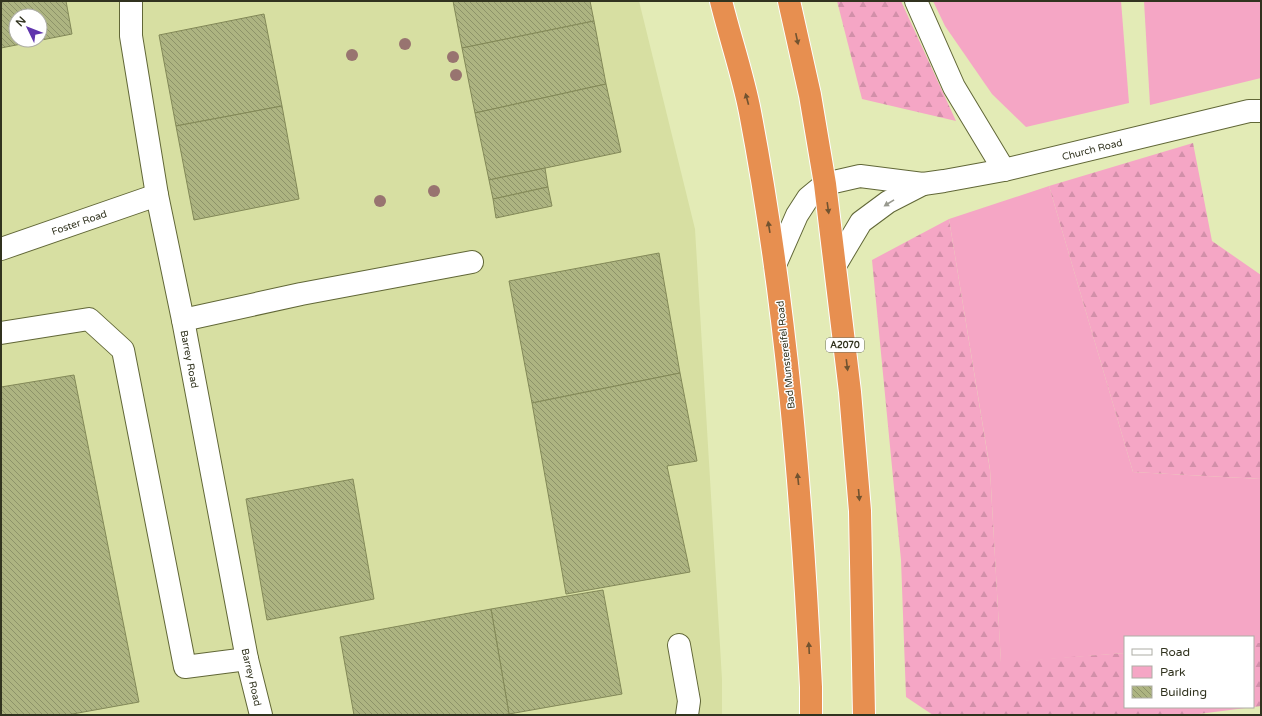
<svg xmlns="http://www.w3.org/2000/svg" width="1262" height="716" viewBox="0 0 1262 716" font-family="'Varela Round',sans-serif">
	<defs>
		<pattern id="forest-firs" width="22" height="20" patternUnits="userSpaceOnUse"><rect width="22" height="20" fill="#f5a6c5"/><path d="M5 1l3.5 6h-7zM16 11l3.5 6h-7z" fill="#d28fa9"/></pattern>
		<pattern id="building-back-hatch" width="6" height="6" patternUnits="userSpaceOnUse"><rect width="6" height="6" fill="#adb481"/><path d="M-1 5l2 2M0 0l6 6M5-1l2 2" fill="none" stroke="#8d9369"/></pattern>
	</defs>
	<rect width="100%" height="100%" fill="#e3ebb6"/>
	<path fill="#d7dfa2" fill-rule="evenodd" d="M1 1H639L695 229 722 679V715H1ZM16 16H40V40H16Z"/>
	<g fill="#f5a6c5">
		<path d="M933 1H1121L1129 103 1026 127 992 94 945 26Z"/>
		<path d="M1144 1H1261V78L1150 105Z"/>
		<path d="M1049 186 1133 472 1261 479V643H1253V637H1125V653L1001 663 990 469 949 219Z"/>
	</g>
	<g fill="url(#forest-firs)">
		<path d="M837 1H901L956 121 862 99Z"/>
		<path d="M1193 143 1212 241 1261 275V479L1133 472 1049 186Z"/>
		<path d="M949 219 990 470 1001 662 1125 653V707H1253V643H1261V706L1191 715H933L906 697 901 560 872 260Z"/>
	</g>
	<g fill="url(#building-back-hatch)" stroke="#838958" fill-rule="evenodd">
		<path d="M1 1H66L72 34 1 48ZM16 16H40V40H16Z"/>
		<path d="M453 1H590L594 21 462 48Z"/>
		<path d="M264 14 282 106 176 126 159 35Z"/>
		<path d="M594 21 606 84 475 113 462 48Z"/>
		<path d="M606 84 621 152 489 180 475 113Z"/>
		<path d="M282 106 299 199 194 220 176 126Z"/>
		<path d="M545 168 548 187 493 199 489 180Z"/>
		<path d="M548 187 552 206 496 218 493 199Z"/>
		<path d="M659 253 680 373 532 403 509 281Z"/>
		<path d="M680 373 697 461 667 466 690 572 566 594 532 403Z"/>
		<path d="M74 375 139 702 67 715H1V387Z"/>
		<path d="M353 479 374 599 267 620 246 499Z"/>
		<path d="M603 590 622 694 509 714 491 609Z"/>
		<path d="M491 609 509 714 501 715H354L340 637Z"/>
	</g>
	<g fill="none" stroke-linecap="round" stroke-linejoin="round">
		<defs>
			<g id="minor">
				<path d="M131 1V36L157 195 183 320 247 659 261 715"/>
				<path d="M916 1 954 87 1004 170"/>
				<path d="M1 249 157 195"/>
				<path d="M836 264 861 222 888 202 923 184"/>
				<path d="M775 265 797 215 808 198 825 184 860 176 923 184 944 181 1004 170 1249 111H1261"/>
				<path d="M183 320 301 294 472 262"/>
				<path d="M1 333 89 319 123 350 185 667 247 659"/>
				<path d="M679 645 689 701 687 715"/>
			</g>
			<g id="highway">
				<path d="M721 1C730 38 743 75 750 112 786 301 802 495 811 687V715"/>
				<path d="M789 1 810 95 825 184 850 392 860 511 864 715"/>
			</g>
		</defs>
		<use href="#minor" stroke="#616737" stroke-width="24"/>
		<use href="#highway" stroke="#fff" stroke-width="24"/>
		<use href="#minor" stroke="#fff" stroke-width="22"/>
		<use href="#highway" stroke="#e78f50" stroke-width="22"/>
	</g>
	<g fill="#987470">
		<circle cx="405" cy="44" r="6"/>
		<circle cx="352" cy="55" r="6"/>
		<circle cx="453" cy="57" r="6"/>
		<circle cx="456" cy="75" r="6"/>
		<circle cx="434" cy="191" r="6"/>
		<circle cx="380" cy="201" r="6"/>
	</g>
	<defs><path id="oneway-solid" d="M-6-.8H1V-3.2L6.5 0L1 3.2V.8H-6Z"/></defs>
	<g fill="#715330">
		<use href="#oneway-solid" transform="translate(797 39) rotate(78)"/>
		<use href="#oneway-solid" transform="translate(747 99) rotate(-105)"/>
		<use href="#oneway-solid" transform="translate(828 208) rotate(82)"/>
		<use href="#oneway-solid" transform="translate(769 227) rotate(-99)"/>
		<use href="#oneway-solid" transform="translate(847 365) rotate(83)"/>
		<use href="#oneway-solid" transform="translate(798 479) rotate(-96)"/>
		<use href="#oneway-solid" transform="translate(859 495) rotate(85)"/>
		<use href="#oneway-solid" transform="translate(809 648) rotate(-93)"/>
	</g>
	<use fill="#98998f" href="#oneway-solid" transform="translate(889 203) rotate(148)"/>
	<g text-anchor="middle" stroke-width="3" stroke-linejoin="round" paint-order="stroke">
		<rect fill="#fff" stroke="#6f7062" stroke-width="1" x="826" y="338" width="38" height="14" rx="3"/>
		<g font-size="9" font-weight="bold" fill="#31331f">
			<text x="845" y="348">A2070</text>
		</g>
		<g font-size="10" fill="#31331f" stroke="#fff">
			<text transform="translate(1092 149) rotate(-14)" y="4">Church Road</text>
			<text transform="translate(79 222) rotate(-19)" y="4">Foster Road</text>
			<text transform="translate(785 355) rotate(-96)" y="4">Bad Munstereifel Road</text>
			<text transform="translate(190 359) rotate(79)" y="4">Barrey Road</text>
			<text transform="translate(252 677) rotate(77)" y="4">Barrey Road</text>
		</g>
	</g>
	<rect width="1262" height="716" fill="none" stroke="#31331f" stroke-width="4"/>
	<rect x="1124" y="636" width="130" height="72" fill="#ffffff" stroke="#adada5"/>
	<rect x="1132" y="649" width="20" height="6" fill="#ffffff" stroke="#adada5"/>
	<text x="1160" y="656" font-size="12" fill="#31331f">Road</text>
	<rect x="1132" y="666" width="20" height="12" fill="#f5a6c5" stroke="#adada5"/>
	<text x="1160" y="676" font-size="12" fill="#31331f">Park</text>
	<rect x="1132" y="686" width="20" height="12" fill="url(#building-back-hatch)" stroke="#adada5"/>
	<text x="1160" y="696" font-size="12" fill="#31331f">Building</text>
	<g transform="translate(28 28) rotate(313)"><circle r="19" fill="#ffffff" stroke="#adada5"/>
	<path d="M0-3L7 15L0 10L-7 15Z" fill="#6035ad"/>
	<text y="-6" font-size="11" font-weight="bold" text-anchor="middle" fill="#31331f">N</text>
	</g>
</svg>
